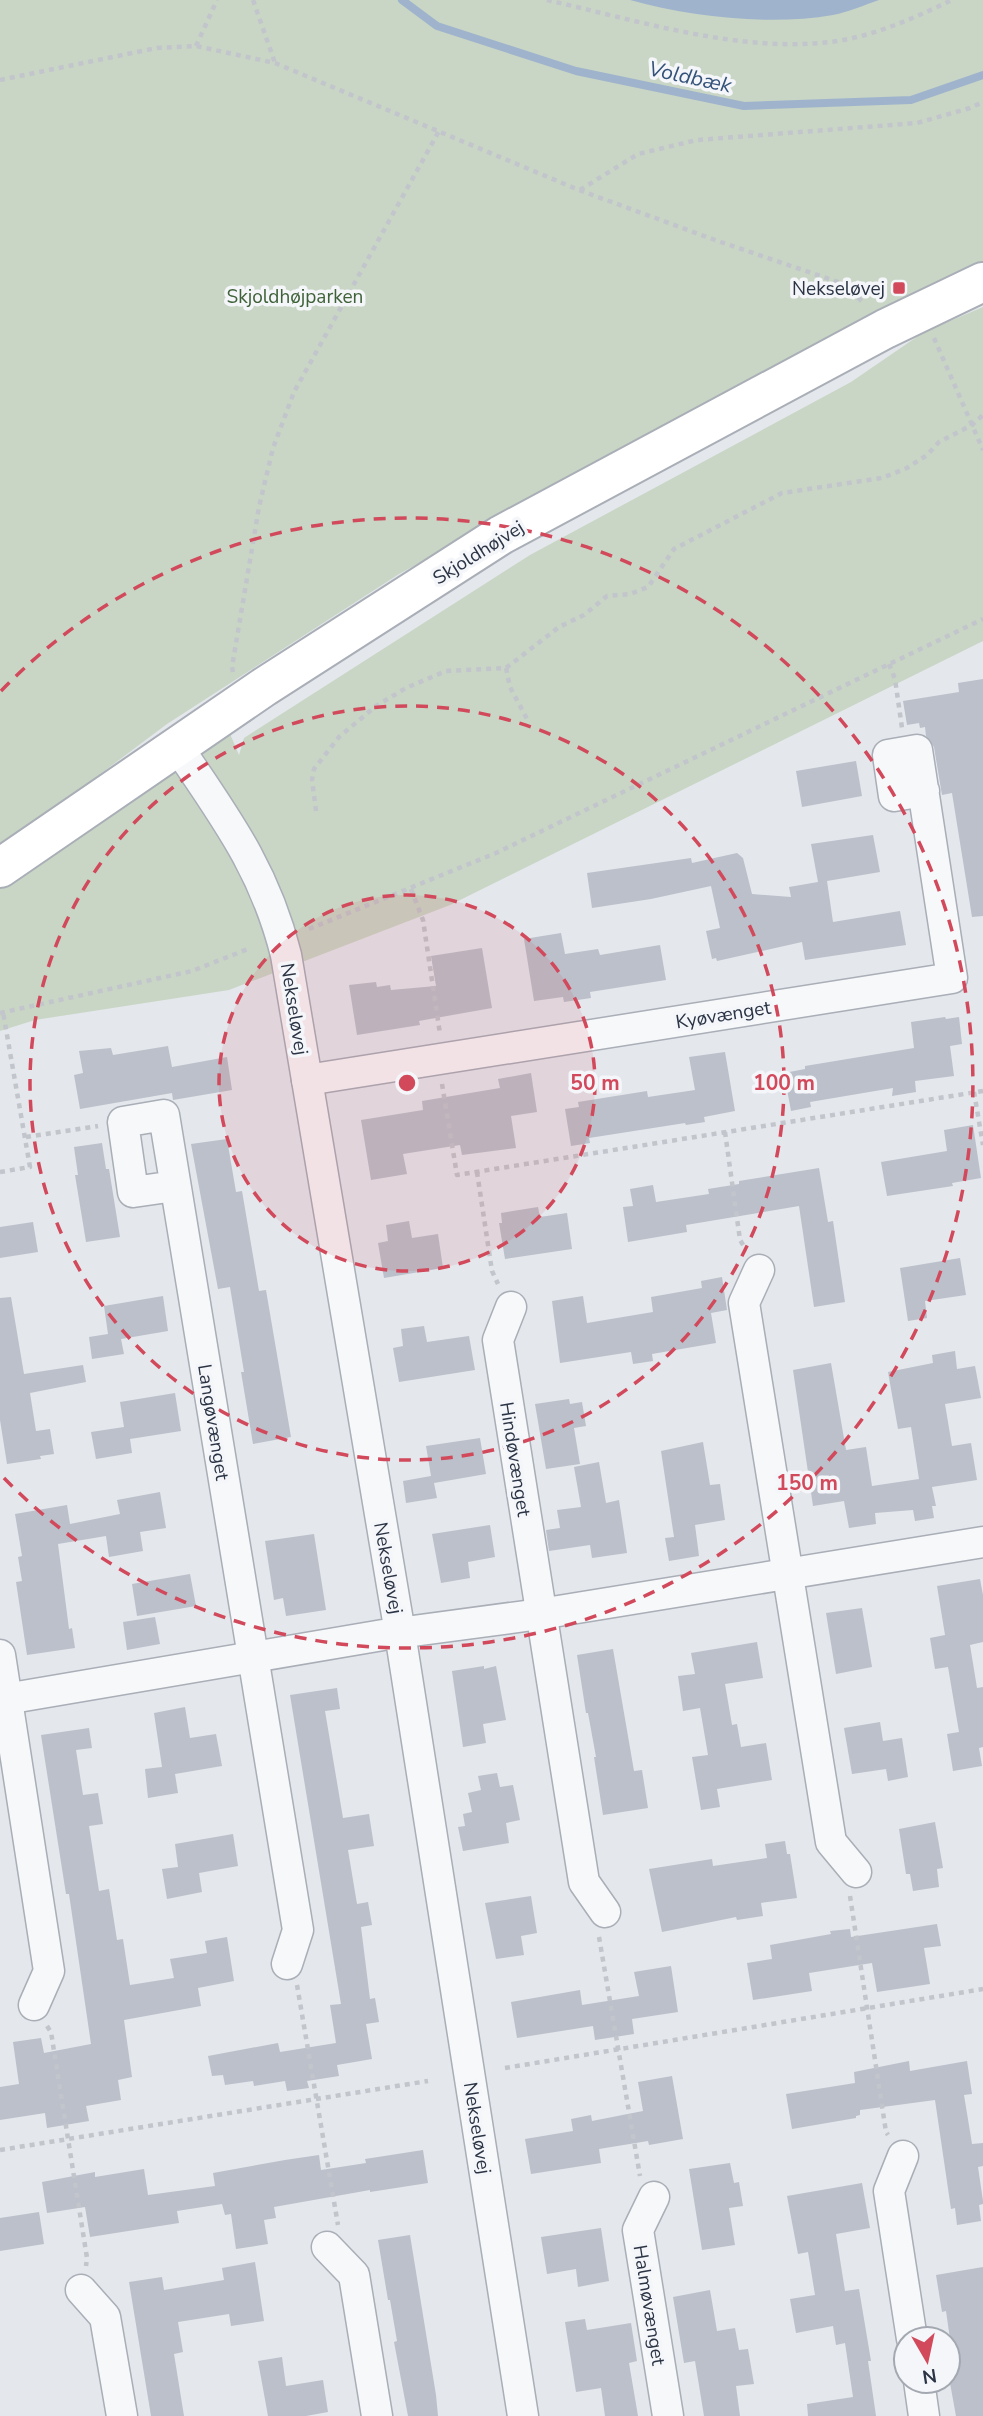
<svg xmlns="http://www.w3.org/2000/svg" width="983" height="2416" viewBox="0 0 983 2416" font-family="'Nunito Sans',sans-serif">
	<rect width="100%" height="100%" fill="#e4e7ec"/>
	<g fill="#c9d6c5">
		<path d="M0 0H983V267L716 400 399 574 167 724 47 814 0 843Z"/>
		<path d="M983 307V641L450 905 229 990 35 1020 0 1031V863L230 734 239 755 244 738 530 555 851 382 924 332Z"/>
	</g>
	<path fill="#9fb4cc" d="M630 0H879C864 5 849 12 833 15 770 26 691 17 630 0Z"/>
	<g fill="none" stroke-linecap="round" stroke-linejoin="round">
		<path stroke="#9fb4cc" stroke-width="8" d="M402 0 437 26 576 71 744 106 911 100 983 75"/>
	</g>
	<g fill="#bbc0ca">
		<path d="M983 679V916L972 917 952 793 942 795 934 747 926 736 925 727 920 728 919 723 907 725 903 701 959 692 958 683Z"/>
		<path d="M856 761 862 796 802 807 796 771Z"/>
		<path d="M873 835 880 872 827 881 833 922 900 911 906 945 805 960 802 942 717 961 716 958 712 959 706 931 720 928 711 886 651 899 592 908 587 873 691 858 692 863 737 853 743 858 752 894 791 897 789 887 818 882 811 844Z"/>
		<path d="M561 933 565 954 598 949 600 955 660 945 666 980 590 992 591 998 564 1002 563 997 534 1001 524 939Z"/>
		<path d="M482 948 492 1008 430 1019 419 1021 420 1025 357 1035 349 985 376 982 377 987 390 985 391 990 436 986 431 956Z"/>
		<path d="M945 1017 946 1019 959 1017 962 1044 950 1046 954 1076 915 1081 916 1092 892 1096 893 1088 810 1102 811 1107 791 1111 784 1073 805 1069V1066L914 1048 911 1022Z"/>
		<path d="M168 1046 172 1067 227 1057 232 1090 173 1100 172 1093 80 1109 74 1075 83 1073 79 1051 111 1048 113 1055Z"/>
		<path d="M725 1052 735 1111 704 1117 705 1122 686 1125 685 1123 589 1138 590 1143 571 1146 565 1109 579 1107 578 1102 647 1091 648 1097 695 1090 689 1057Z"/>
		<path d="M531 1073 537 1112 511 1116 516 1148 462 1155 460 1145 403 1154 407 1174 371 1180 361 1120 423 1110 422 1101 500 1088 498 1079Z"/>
		<path d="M973 1125 981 1178 952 1183 953 1186 887 1196 881 1162 947 1151 944 1130Z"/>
		<path d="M227 1139 236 1192 242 1191 259 1291 266 1290 291 1437 253 1444 241 1372H244L230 1287 218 1289 191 1144Z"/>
		<path d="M102 1143 106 1169H109L120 1237 86 1242 75 1175H78L74 1147Z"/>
		<path d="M819 1168 828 1222 833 1221 845 1302 814 1307 799 1206 686 1225 687 1232 628 1242 623 1207 633 1206 630 1189 653 1185 656 1202 709 1194 708 1189 739 1184V1181Z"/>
		<path d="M538 1207 540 1217 567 1213 572 1249 505 1259 499 1223H502L501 1213Z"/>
		<path d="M409 1221 412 1238 438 1234 443 1268 384 1278 378 1243 388 1241 386 1225Z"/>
		<path d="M33 1222 38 1252 0 1258V1227Z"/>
		<path d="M960 1258 966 1295 925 1301 927 1318 908 1321 900 1268Z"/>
		<path d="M722 1277 727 1310 711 1313 716 1343 652 1354 653 1361 633 1364 631 1352 560 1363 552 1301 583 1296 587 1323 653 1312 651 1297 702 1288 701 1281Z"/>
		<path d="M163 1296 168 1331 121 1339 124 1354 92 1359 89 1337 108 1334 104 1306Z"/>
		<path d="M11 1297 24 1374 83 1365 86 1382 30 1393 36 1431 50 1429 54 1454 40 1456 41 1459 7 1464 0 1420V1298Z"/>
		<path d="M424 1326 427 1342 469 1336 475 1370 399 1382 393 1348 403 1346 401 1329Z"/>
		<path d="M955 1351 957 1369 975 1366 981 1398 945 1404 952 1446 971 1443 977 1480 932 1487 936 1506H932L934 1518 915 1521 913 1510 875 1513 876 1524 849 1528 844 1501 813 1506 793 1370 831 1363 846 1450 866 1447 872 1486 919 1479 911 1427 898 1429 888 1372 933 1363 932 1355Z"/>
		<path d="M175 1393 181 1431 130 1439 132 1453 96 1459 91 1432 124 1427 120 1402Z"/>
		<path d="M569 1399 570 1404 582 1402 586 1426 574 1428 580 1464 546 1469 535 1404Z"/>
		<path d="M480 1438 486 1474 434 1483 437 1498 406 1503 403 1481 431 1476 426 1446Z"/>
		<path d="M703 1442 710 1485 720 1484 725 1520 695 1525 699 1556 669 1561 665 1538 674 1537 661 1451Z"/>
		<path d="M599 1462 606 1503 619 1500 627 1553 592 1558 590 1545 549 1551 546 1530 560 1528 557 1510 581 1507 574 1467Z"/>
		<path d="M160 1492 166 1528 140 1532 143 1551 109 1557 106 1536 58 1544 69 1629 72 1628 75 1648 27 1655 16 1582 22 1581 18 1557 22 1556 15 1514 67 1505 70 1524 120 1514 117 1500Z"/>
		<path d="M490 1525 495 1557 468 1562 470 1578 441 1583 432 1534Z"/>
		<path d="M314 1534 326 1610 286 1616 283 1598 274 1600 265 1541Z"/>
		<path d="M190 1574 196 1606 137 1616 132 1584Z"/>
		<path d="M980 1579 983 1595V1642L970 1645 977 1688 983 1687V1747L979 1748 982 1766 953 1771 947 1734 959 1732 948 1667 935 1669 930 1638 945 1635 937 1586Z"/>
		<path d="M862 1608 872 1667 836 1674 826 1613Z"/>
		<path d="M155 1617 160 1644 127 1650 123 1622Z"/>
		<path d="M757 1642 763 1678 725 1684 732 1725 737 1724 741 1747 766 1743 772 1780 717 1789 720 1807 701 1810 692 1757 708 1755 700 1708 683 1711 678 1676 695 1674 691 1653Z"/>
		<path d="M613 1649 634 1771 642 1770 648 1808 603 1815 594 1757H596L588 1713H586L577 1655Z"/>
		<path d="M484 1666V1669L496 1666 506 1720 483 1724 486 1743 463 1747 452 1671Z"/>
		<path d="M337 1688 340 1709 325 1711 343 1818 369 1814 374 1846 348 1850 357 1904 368 1902 372 1925 361 1927 370 1999 375 1998 379 2022 366 2024 372 2059 337 2065 339 2076 307 2081 309 2088 287 2091 285 2081 254 2086 253 2081 225 2085 223 2075 212 2076 208 2056 278 2043 280 2052 336 2043 330 2005 341 2004 290 1695Z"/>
		<path d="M185 1707 190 1738 216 1734 222 1766 175 1774 178 1793 148 1798 145 1769 162 1767 154 1713Z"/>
		<path d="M880 1722 883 1741 902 1738 908 1777 888 1781 886 1769 852 1774 844 1728Z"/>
		<path d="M89 1728 92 1748 76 1750 83 1795 98 1793 103 1824 89 1826 99 1891 109 1889 117 1940 123 1939 130 1985 174 1978 170 1959 207 1953 205 1941 227 1937 234 1981 198 1988 201 2006 124 2020 132 2077 118 2080 121 2100 86 2106 89 2121 47 2128 45 2113 0 2120V2087L19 2084 13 2042 41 2038 44 2053 91 2044 69 1894H66L41 1735Z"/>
		<path d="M497 1773 500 1787 513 1785 520 1820 506 1823 509 1843 463 1851 458 1827 465 1826 463 1814 472 1812 468 1793 481 1790 478 1776Z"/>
		<path d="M935 1822 943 1868 937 1869 939 1887 913 1891 910 1874H906L899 1829Z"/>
		<path d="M233 1834 238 1866 199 1873 202 1892 167 1899 162 1869 178 1867 175 1844Z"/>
		<path d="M785 1841 787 1854H790L797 1898 761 1903 763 1916 737 1920 736 1917 662 1932 649 1869 712 1859 713 1866 767 1858 765 1844Z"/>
		<path d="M531 1896 537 1933 521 1936 524 1955 496 1959 485 1903Z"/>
		<path d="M937 1924 941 1946 924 1948 930 1984 877 1992 872 1963 809 1973 812 1991 753 2000 747 1963 772 1959 770 1945 831 1934 830 1931 850 1929 851 1937Z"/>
		<path d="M671 1966 678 2012 632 2019 634 2034 595 2040 593 2026 517 2038 511 2002 580 1990 582 2005 639 1996 634 1972Z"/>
		<path d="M909 2061 910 2071 967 2061 972 2094 964 2095 972 2144 983 2143V2166L978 2167 983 2201V2204L979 2205 981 2221 957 2225 955 2208 951 2209 935 2100 860 2110V2115L856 2116V2118L792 2129 786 2094 855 2083 854 2072Z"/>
		<path d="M672 2076 683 2139 649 2145 648 2141 599 2149 601 2163 531 2174 525 2139 573 2131 571 2119 591 2115 592 2121 643 2111 638 2082Z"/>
		<path d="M423 2150 428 2183 370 2192V2190L274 2207 276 2218 264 2220 268 2244 236 2249 231 2214 225 2215 222 2204 177 2211 179 2223 90 2237 85 2207 47 2213 42 2182 95 2172V2177L144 2169 148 2195 215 2186 213 2173 285 2160 319 2155 321 2170 366 2163 365 2159Z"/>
		<path d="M730 2163 734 2183 739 2182 743 2206 729 2208 735 2245 702 2250 689 2169Z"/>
		<path d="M862 2183 870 2228 836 2234 845 2291 859 2289 871 2361H868L876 2416H808L807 2404 853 2397 845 2343 836 2345 833 2326 796 2333 790 2299 815 2295 808 2252 798 2254 787 2196Z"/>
		<path d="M39 2212 44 2244 0 2251V2218Z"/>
		<path d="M601 2228 609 2281 578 2287 576 2269 547 2274 541 2237Z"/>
		<path d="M410 2235 436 2395 438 2416H408L394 2342 397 2341 390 2300H388L378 2240Z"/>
		<path d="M255 2262 264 2321 231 2326 229 2314 178 2322 183 2352 174 2354 184 2416H151L129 2282 162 2277 164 2290 224 2280 222 2268Z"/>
		<path d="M983 2267V2416H956L948 2372V2361L953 2360 946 2311 942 2312 936 2275Z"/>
		<path d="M710 2290 717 2331 735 2328 739 2350 748 2349 754 2384 736 2386 740 2416H704L695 2361 684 2363 673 2297Z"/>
		<path d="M585 2319 587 2330 631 2323 637 2361 629 2363 638 2416H605L601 2388 576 2392 565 2322Z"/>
		<path d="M282 2357 286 2386 323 2380 328 2412 306 2416H268L258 2361Z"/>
	</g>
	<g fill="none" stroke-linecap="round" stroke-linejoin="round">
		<defs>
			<g id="street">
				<path d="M177 746C225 817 265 870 286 955L400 1633 523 2416"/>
				<path d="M307 1080 952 978 917 750 888 755 894 796 924 791"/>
				<path d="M175 1186 133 1192 123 1122 164 1115 298 1930 287 1964"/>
				<path d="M759 1270 744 1303 831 1842 856 1872"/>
				<path d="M511 1307 498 1340 584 1882 605 1912"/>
				<path d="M0 1655 49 1971 34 2005"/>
				<path d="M0 1700 383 1635 540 1614 983 1542"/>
				<path d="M903 2156 889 2191 912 2339"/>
				<path d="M654 2197 638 2230 668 2416"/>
				<path d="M327 2247 354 2275 377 2416"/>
				<path d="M81 2290 105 2317 122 2416"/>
				<path d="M919 2381 924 2416"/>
			</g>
			<path id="secondary" d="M0 868 264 687 501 535 885 329 983 282"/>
		</defs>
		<use href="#street" stroke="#a9aeb7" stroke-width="33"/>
		<use href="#secondary" stroke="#a9aeb7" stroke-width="42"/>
		<g stroke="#c2c5cb" stroke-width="4.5" stroke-dasharray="5 5" stroke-linecap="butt">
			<path d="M253 0 275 63"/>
			<path d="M547 0C636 20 745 55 837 41 877 35 916 17 952 0"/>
			<path d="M196 46 217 0"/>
			<path d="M0 80 157 48 196 46 275 63 579 190 715 240 841 283 865 304"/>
			<path d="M580 190 638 154 697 140 917 123 970 108 983 102"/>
			<path d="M934 338 983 450"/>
			<path d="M889 664 895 679 902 728"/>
			<path d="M506 668 510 687 527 719"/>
			<path d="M233 672 232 667 259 507 273 448 294 392 439 131"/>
			<path d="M316 811 312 780 314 769 339 737 376 706 406 688 446 671 506 668 559 627 584 615 607 596 630 594 648 587 674 549 782 493 882 478 907 468 927 455 939 442 972 425 983 415"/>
			<path d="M411 889 423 920 440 1034"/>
			<path d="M309 929 496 853 983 619"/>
			<path d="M0 1013 192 971 248 949"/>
			<path d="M442 1084 457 1175 983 1091"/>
			<path d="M974 1092 983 1145"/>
			<path d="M725 1132 740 1240 745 1248"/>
			<path d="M26 1137 98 1126"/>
			<path d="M0 1172 30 1167 3 1012"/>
			<path d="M477 1172 492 1271 498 1284"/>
			<path d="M850 1896 886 2132 888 2135"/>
			<path d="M599 1937 640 2176"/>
			<path d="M297 1985 338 2225"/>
			<path d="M47 2026 51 2032 87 2258 86 2266"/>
			<path d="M505 2068 983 1989"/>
			<path d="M0 2150 428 2081"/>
		</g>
		<use href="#street" stroke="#f7f8fa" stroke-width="30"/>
		<use href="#secondary" stroke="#fff" stroke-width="38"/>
	</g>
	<circle cx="407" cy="1083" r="188" fill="#d1495b" fill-opacity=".12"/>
	<g fill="none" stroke="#d1495b" stroke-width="3.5" stroke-dasharray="12 9">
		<circle cx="407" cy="1083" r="188"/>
		<circle cx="407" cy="1083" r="377"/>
		<path d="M1 691A565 565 0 1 1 1 1475"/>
	</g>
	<rect fill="#d1495b" stroke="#f4f6f9" stroke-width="2.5" x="892" y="281" width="14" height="14" rx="3.5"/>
	<g text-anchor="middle" stroke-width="7" stroke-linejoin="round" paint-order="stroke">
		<g font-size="19" fill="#2b3445" stroke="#f4f6f9" text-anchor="end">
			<text x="885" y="295">Nekseløvej</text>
		</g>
		<g font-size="19" fill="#3f6138" stroke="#f4f6f9">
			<text x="295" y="303">Skjoldhøjparken</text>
		</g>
		<g font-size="19" fill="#2b3445" stroke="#f4f6f9">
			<text transform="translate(478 552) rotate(-32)" y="7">Skjoldhøjvej</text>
			<text transform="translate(295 1009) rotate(81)" y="7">Nekseløvej</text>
			<text transform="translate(723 1014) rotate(-9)" y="7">Kyøvænget</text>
			<text transform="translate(214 1422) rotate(81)" y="7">Langøvænget</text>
			<text transform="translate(516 1459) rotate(81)" y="7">Hindøvænget</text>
			<text transform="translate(389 1568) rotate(80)" y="7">Nekseløvej</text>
			<text transform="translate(478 2128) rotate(81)" y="7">Nekseløvej</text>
			<text transform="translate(650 2305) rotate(81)" y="7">Halmøvænget</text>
		</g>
		<g font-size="21" font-style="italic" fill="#34527a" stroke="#f4f6f9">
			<text transform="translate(690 77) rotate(12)" y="7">Voldbæk</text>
		</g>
	</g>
	<circle cx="407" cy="1083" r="10" fill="#d1495b" stroke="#f4f6f9" stroke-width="3.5"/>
	<g font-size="21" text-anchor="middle" font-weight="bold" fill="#d1495b" stroke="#f4f6f9" stroke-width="7" stroke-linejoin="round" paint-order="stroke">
		<text x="595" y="1090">50 m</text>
		<text x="784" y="1090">100 m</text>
		<text x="807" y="1490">150 m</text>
	</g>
	<g transform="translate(927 2360) rotate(171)"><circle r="33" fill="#f4f6f9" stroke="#a4a8b1" stroke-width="2"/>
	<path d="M0-5L12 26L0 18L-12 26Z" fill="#d1495b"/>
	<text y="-10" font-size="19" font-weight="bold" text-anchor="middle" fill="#2b3445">N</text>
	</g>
</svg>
